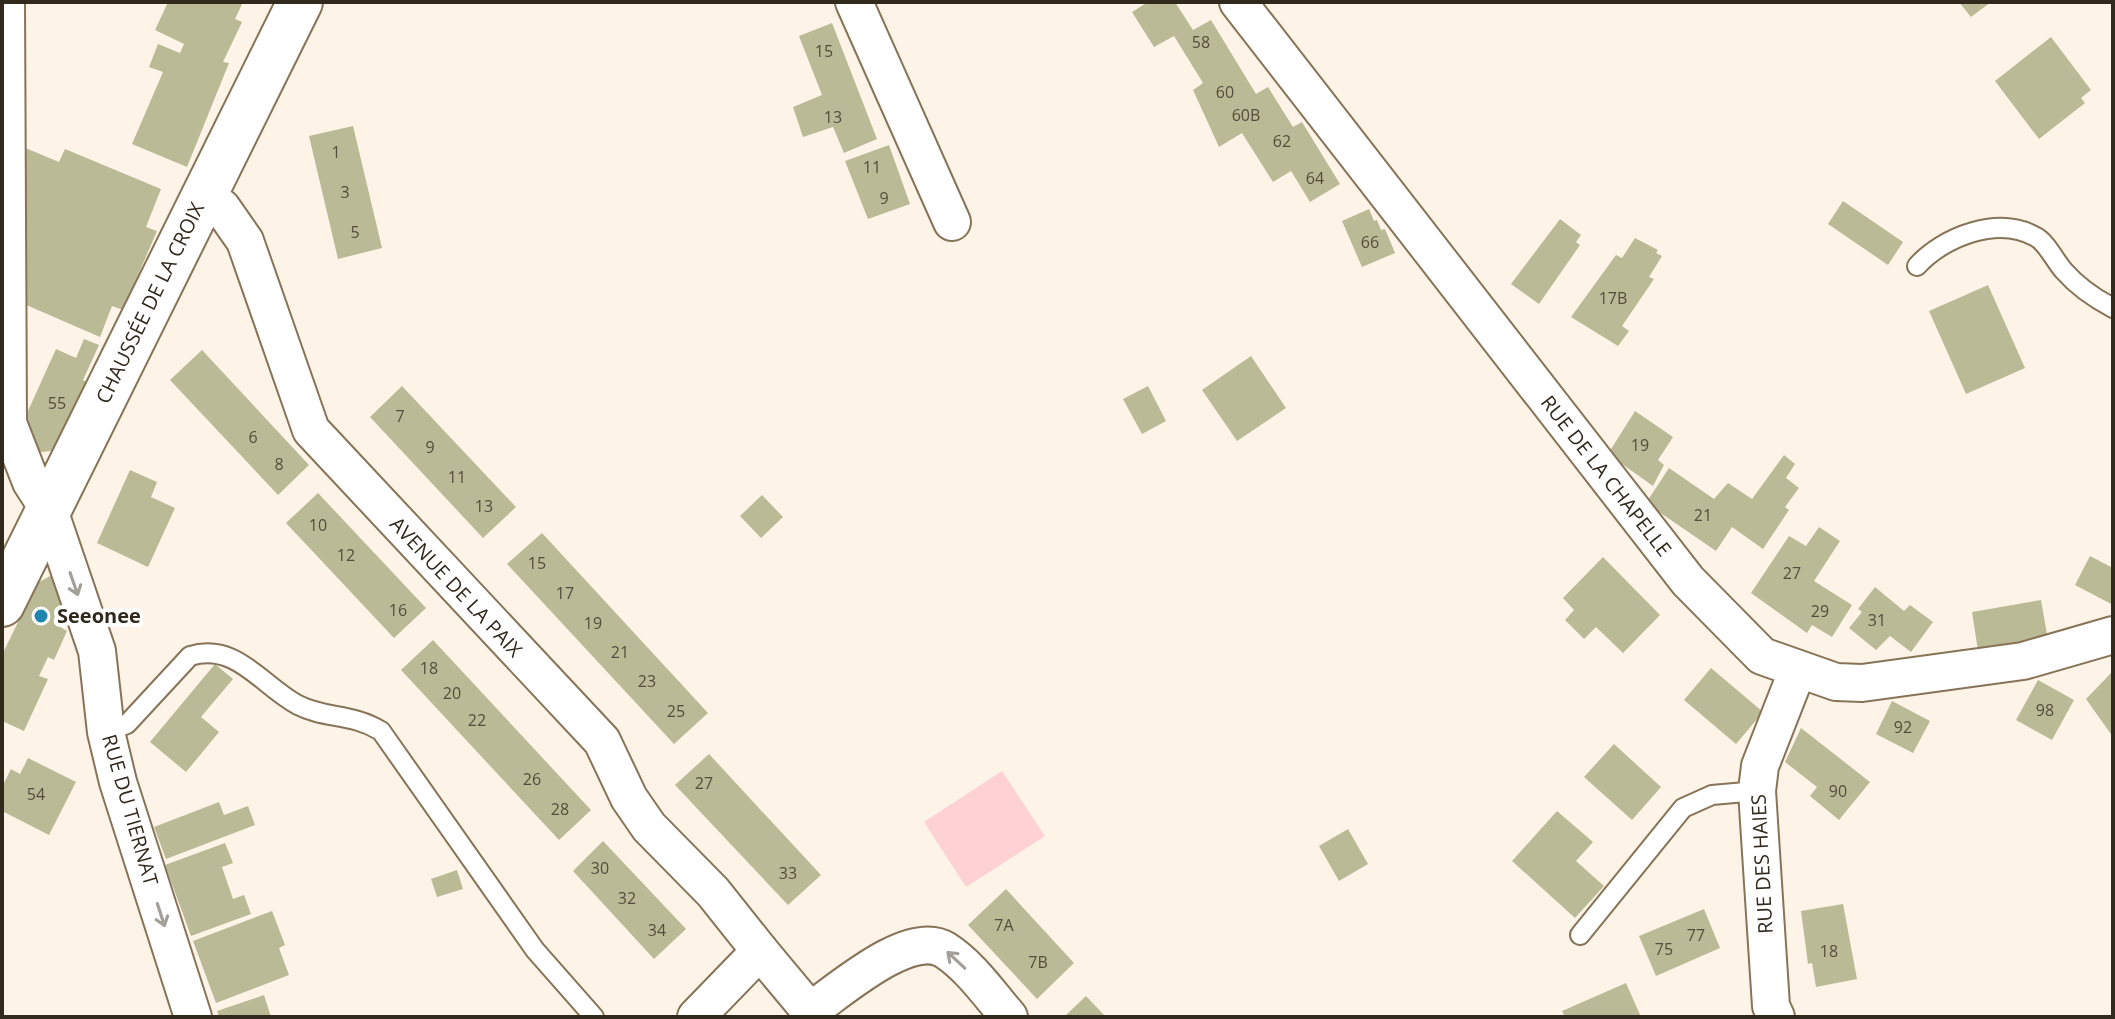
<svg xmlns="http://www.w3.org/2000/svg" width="2115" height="1019" viewBox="0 0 2115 1019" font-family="'Open Sans',sans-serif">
	<rect width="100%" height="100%" fill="#fdf4e7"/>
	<path fill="#fed1d4" d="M1002 771 1045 836 966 887 924 822Z"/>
	<g fill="#baba96">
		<path d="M168 2H243L235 19 242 22 223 62 229 63 187 167 132 144 163 72 149 67 158 44 180 53 184 44 155 30Z"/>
		<path d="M1148 2H1175L1193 30 1211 20 1256 94 1268 87 1293 127 1302 122 1340 184 1310 202 1291 171 1273 182 1242 133 1219 147 1193 90 1203 83 1174 36 1154 47 1132 12Z"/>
		<path d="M1959 2H1991L1971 17Z"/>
		<path d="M832 23 877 139 844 153 833 127 803 137 793 107 822 95 799 36Z"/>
		<path d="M2051 37 2091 90 2081 98 2085 103 2039 139 1995 81Z"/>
		<path d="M353 126 382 248 338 259 309 136Z"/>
		<path d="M889 145 910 204 868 219 845 161Z"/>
		<path d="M23 147 59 162 65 149 161 189 146 227 157 231 123 310 112 306 100 337 24 304Z"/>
		<path d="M1843 201 1903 242 1888 265 1828 224Z"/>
		<path d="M1369 209 1374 221 1377 220 1381 230 1385 229 1395 253 1362 267 1342 221Z"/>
		<path d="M1560 219 1581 235 1576 242 1580 245 1539 304 1511 284Z"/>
		<path d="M1635 238 1658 250 1656 253 1662 256 1649 277 1654 279 1622 326 1629 331 1618 346 1571 317 1616 255 1622 258Z"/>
		<path d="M1988 285 2025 368 1966 394 1929 311Z"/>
		<path d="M84 339 99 345 83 380 91 384 60 450 42 452 21 443 29 425 23 422 56 349 76 358Z"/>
		<path d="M202 350 309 465 278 495 170 380Z"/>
		<path d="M1251 356 1286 408 1237 441 1202 390Z"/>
		<path d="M402 386 516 507 483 538 370 417Z"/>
		<path d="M1148 386 1166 421 1142 434 1123 399Z"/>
		<path d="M1635 411 1673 437 1658 460 1664 465 1653 486 1608 454Z"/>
		<path d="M1784 455 1795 464 1786 478 1799 488 1785 507 1789 510 1763 549 1732 527 1716 551 1646 503 1669 468 1714 499 1728 483 1752 499Z"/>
		<path d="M130 470 157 482 151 497 175 508 148 567 97 543Z"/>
		<path d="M318 493 426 608 394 638 286 523Z"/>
		<path d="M762 495 783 517 761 538 740 516Z"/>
		<path d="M1819 527 1840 541 1814 581 1852 605 1832 637 1812 625 1807 633 1751 593 1789 536 1806 546Z"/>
		<path d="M542 533 708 713 674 744 507 564Z"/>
		<path d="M2090 556 2113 568V605L2075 585Z"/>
		<path d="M1603 557 1660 615 1623 653 1596 627 1584 639 1565 620 1574 610 1563 598Z"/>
		<path d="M52 575 66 612 60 627 67 631 54 660 48 657 39 676 48 679 24 731 2 721V655L37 583Z"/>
		<path d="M1875 587 1904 611 1910 605 1933 622 1911 652 1890 636 1876 650 1849 628 1862 612 1858 609Z"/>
		<path d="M2041 600 2048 640 1978 651 1972 612Z"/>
		<path d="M433 640 591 810 559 840 401 670Z"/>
		<path d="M215 664 233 679 201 717 219 732 186 772 150 742Z"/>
		<path d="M1711 668 1763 712 1736 744 1684 700Z"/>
		<path d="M2113 671V737L2086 699Z"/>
		<path d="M2038 680 2074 700 2052 740 2016 720Z"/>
		<path d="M1892 701 1930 721 1913 753 1876 734Z"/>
		<path d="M1801 728 1870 782 1839 820 1810 796 1817 787 1785 762Z"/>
		<path d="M1614 744 1661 787 1632 820 1584 777Z"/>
		<path d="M709 754 821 875 788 905 675 785Z"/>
		<path d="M28 758 76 782 49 835 2 811V787L11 769 20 774Z"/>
		<path d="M219 802 224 815 248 806 255 825 166 859 154 827Z"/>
		<path d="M1557 811 1593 842 1576 861 1604 886 1575 918 1512 861Z"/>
		<path d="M1348 829 1368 864 1339 881 1319 846Z"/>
		<path d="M603 841 686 929 654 959 573 871Z"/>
		<path d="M225 843 233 863 222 867 233 899 244 895 251 914 191 936 165 865Z"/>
		<path d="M457 870 463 889 437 897 431 879Z"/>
		<path d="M1006 889 1074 963 1037 999 968 925Z"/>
		<path d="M1843 904 1857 979 1816 987 1812 963 1808 964 1801 911Z"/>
		<path d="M1704 909 1720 948 1656 976 1639 936Z"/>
		<path d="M272 911 285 945 279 948 289 975 216 1003 193 941Z"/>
		<path d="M1626 983 1641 1017H1565L1562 1011Z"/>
		<path d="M264 995 271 1017H219L217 1011Z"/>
		<path d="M1086 996 1106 1017H1064Z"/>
	</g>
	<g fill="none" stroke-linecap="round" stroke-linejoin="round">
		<defs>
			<g id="service">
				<path d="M1917 266C1943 237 1998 215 2036 237 2047 243 2055 261 2064 271 2078 287 2094 298 2113 308"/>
				<path d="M106 732 127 724 190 656C236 642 261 685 298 705 325 719 352 713 381 731L535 950 594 1017"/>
				<path d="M1580 935 1683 808 1712 795 1757 791"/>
			</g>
			<g id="minor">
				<path d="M6 2 8 423 31 482 49 510 97 651 106 732 118 782 193 1017"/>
				<path d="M854 2 952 222"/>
				<path d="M1238 2 1688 581 1762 656 1836 682 1862 683 2023 661 2113 635"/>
				<path d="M203 193 222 208 245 241 311 430 602 741 629 798 649 827 713 892 760 951"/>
				<path d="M810 1011C839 991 910 928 945 950 970 966 990 995 1009 1017"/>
				<path d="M696 1017 760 951 815 1017"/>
				<path d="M1776 1017 1771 1006 1757 791 1760 766 1798 669"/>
			</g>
			<path id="secondary" d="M2 604 300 2"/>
		</defs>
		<use href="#service" stroke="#877357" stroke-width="22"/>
		<use href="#minor" stroke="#877357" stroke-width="40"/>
		<use href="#secondary" stroke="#877357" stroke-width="48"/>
		<use href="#service" stroke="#fff" stroke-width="18"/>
		<use href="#minor" stroke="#fff" stroke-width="36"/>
		<use href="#secondary" stroke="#fff" stroke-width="44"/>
	</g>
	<defs><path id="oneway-shaft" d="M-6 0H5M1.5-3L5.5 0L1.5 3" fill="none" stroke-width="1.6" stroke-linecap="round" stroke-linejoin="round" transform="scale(2)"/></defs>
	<g stroke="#a39f99">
		<use href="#oneway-shaft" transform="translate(74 584) rotate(71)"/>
		<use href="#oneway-shaft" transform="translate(161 915) rotate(72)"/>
		<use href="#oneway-shaft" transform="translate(956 960) rotate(-137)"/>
	</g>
	<circle fill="#2086af" stroke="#fff" stroke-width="3" cx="41" cy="616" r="8"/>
	<g text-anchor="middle" stroke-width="8" stroke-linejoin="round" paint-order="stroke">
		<g font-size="16" fill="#544d3b">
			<text x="1201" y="48">58</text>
			<text x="824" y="57">15</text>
			<text x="1225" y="98">60</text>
			<text x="1246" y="121">60B</text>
			<text x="833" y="123">13</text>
			<text x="1282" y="147">62</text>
			<text x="336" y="158">1</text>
			<text x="872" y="173">11</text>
			<text x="1315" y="184">64</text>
			<text x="345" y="198">3</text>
			<text x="884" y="204">9</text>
			<text x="355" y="238">5</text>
			<text x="1370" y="248">66</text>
			<text x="1613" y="304">17B</text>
			<text x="57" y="409">55</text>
			<text x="400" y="422">7</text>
			<text x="253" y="443">6</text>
			<text x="1640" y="451">19</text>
			<text x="430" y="453">9</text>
			<text x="279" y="470">8</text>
			<text x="457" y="483">11</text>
			<text x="484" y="512">13</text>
			<text x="1703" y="521">21</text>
			<text x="318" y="531">10</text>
			<text x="346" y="561">12</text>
			<text x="537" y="569">15</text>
			<text x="1792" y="579">27</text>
			<text x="565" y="599">17</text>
			<text x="398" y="616">16</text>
			<text x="1820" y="617">29</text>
			<text x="1877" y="626">31</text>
			<text x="593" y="629">19</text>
			<text x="620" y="658">21</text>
			<text x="429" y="674">18</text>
			<text x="647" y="687">23</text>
			<text x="452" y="699">20</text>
			<text x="2045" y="716">98</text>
			<text x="676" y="717">25</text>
			<text x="477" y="726">22</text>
			<text x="1903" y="733">92</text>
			<text x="532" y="785">26</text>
			<text x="704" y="789">27</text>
			<text x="1838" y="797">90</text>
			<text x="36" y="800">54</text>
			<text x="560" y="815">28</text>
			<text x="600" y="874">30</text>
			<text x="788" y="879">33</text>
			<text x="627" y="904">32</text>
			<text x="1004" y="931">7A</text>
			<text x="657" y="936">34</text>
			<text x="1696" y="941">77</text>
			<text x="1664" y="955">75</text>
			<text x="1829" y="957">18</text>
			<text x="1038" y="968">7B</text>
		</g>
		<g font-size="20" fill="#32291d" stroke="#fff">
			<text transform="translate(150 303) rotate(-64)" y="7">CHAUSSÉE DE LA CROIX</text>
			<text transform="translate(1606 476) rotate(52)" y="7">RUE DE LA CHAPELLE</text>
			<text transform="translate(456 587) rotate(47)" y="7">AVENUE DE LA PAIX</text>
			<text transform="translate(130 810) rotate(74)" y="7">RUE DU TIERNAT</text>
			<text transform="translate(1762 864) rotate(-93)" y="7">RUE DES HAIES</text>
		</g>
		<g font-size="20" font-weight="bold" fill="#32291d" stroke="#fff" text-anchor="start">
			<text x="57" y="623">Seeonee</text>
		</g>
	</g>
	<rect width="2115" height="1019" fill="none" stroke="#32291d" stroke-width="8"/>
</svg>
